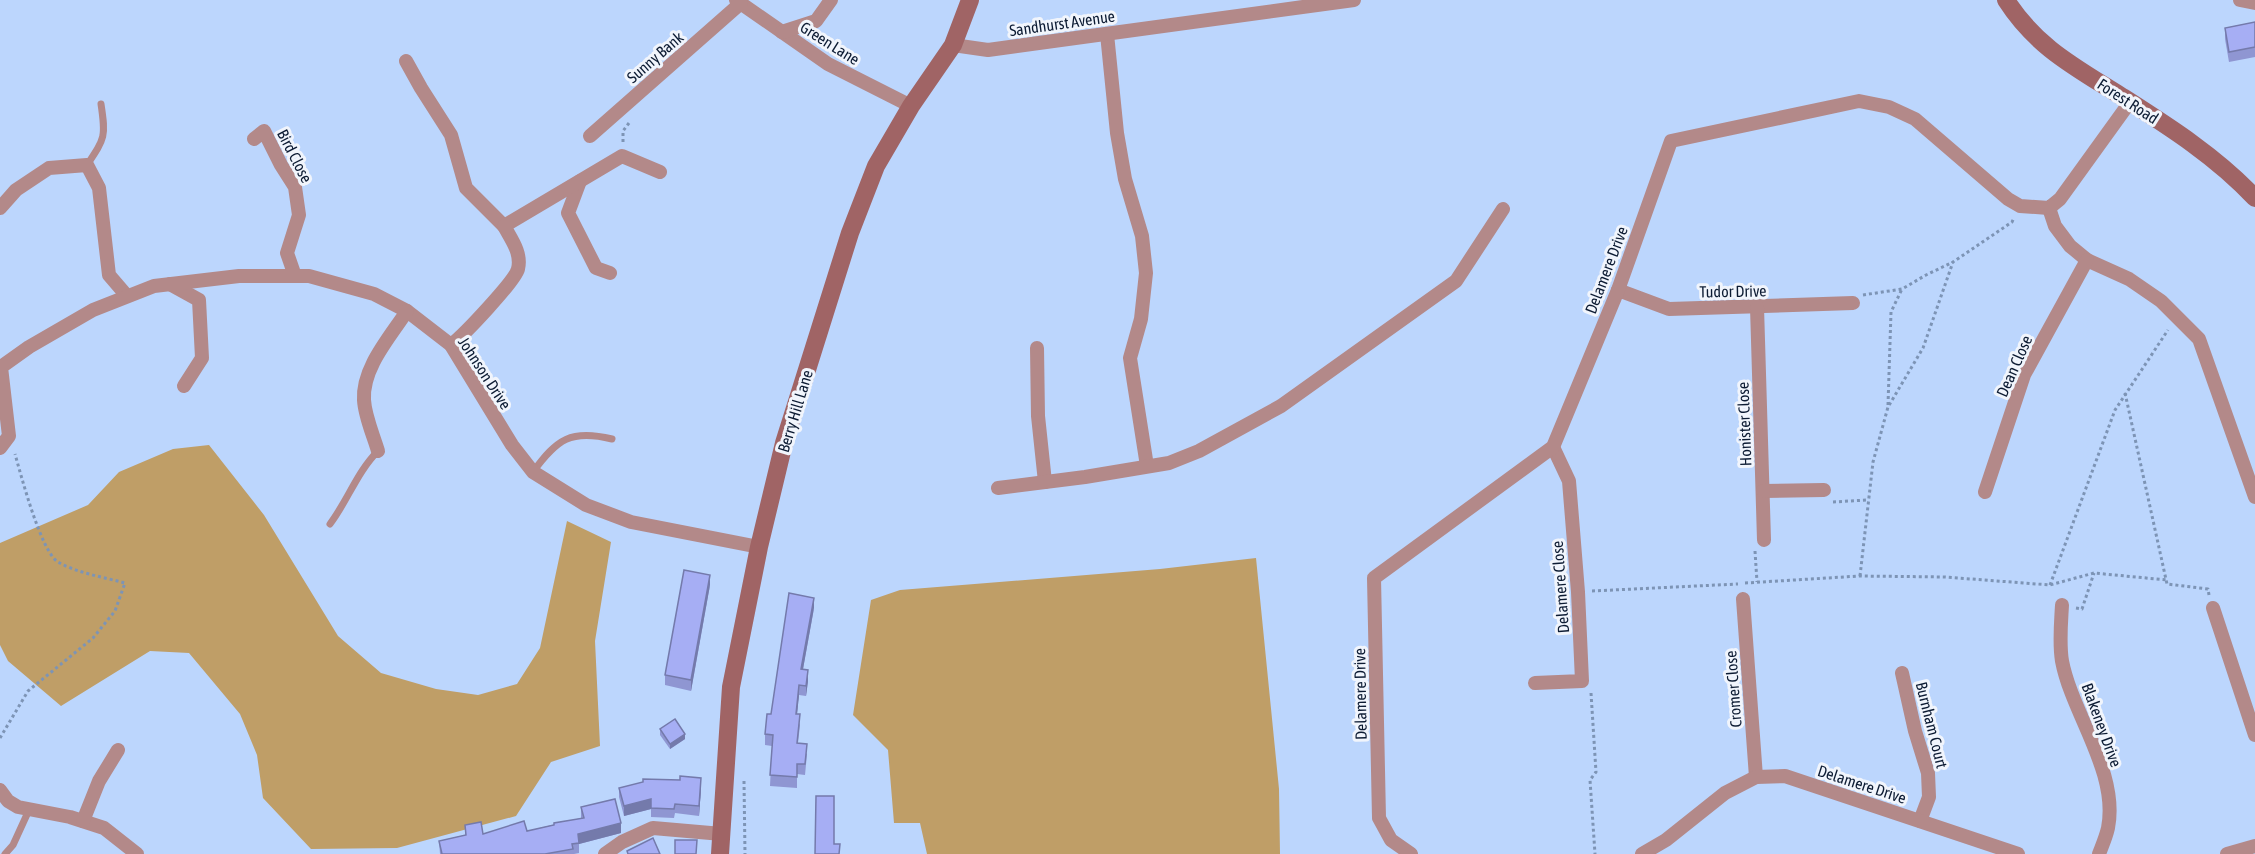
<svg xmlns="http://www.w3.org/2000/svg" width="2255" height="854" viewBox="0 0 2255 854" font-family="'Asap Condensed',sans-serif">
	<rect width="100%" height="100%" fill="#bcd6fd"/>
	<g fill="#bf9e67">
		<path d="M209 445 264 515 338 636 381 673 436 689 478 695 517 684 540 648 567 521 611 542 595 641 600 746 551 762 516 816 397 848 311 849 263 798 257 755 240 714 189 653 150 651 61 706 8 661 0 645V543L88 505 119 472 173 449Z"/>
		<path d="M1256 558 1279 789 1280 854H927L920 823H894L888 750 853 715 871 600 900 590 1160 569Z"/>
	</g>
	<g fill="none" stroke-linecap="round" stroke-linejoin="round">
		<g stroke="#7d94b5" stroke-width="3" stroke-dasharray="3 3" stroke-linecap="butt">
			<path d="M623 142V131L629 123"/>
			<path d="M1863 295 1902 289 1926 275 1953 262"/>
			<path d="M2125 393 2167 584 2208 589 2209 595"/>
			<path d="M1888 405 1891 312 1902 289"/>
			<path d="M1833 502 1867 500"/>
			<path d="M1755 551 1757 582"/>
			<path d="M1860 576 1873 462 1888 407 1923 348 1953 262 2012 222 2014 218"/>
			<path d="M1745 583 1860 576 1945 577 2050 585 2094 573 2167 580"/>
			<path d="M2050 585 2115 410 2168 330"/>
			<path d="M1592 591 1738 584"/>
			<path d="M2076 608 2082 609 2094 573"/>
			<path d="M1591 693 1596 772 1590 780 1595 854"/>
			<path d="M0 738 28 691 93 638 115 611 125 583C103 577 77 573 58 562 41 552 21 475 15 454"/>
			<path d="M744 781 745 854"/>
		</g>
		<g stroke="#b38989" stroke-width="7">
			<path d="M87 165C105 138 106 137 101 104"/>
			<path d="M533 472C557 439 571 429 612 439"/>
			<path d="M330 524C348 500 357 472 378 451"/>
			<path d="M5 854 13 845 29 810"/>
		</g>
		<g stroke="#b38989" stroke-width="14">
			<path d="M736 0 828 64 911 106"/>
			<path d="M2240 0 2255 3"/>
			<path d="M782 32 816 21 831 0"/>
			<path d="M1107 34 1117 133 1125 179 1142 236 1146 273 1141 319 1130 358 1147 466"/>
			<path d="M953 45 988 50 1354 0"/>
			<path d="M406 61 421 88 451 135 466 188 504 226"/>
			<path d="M590 136 741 3"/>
			<path d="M254 139 264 131 281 165 295 187 299 215 287 253 295 276"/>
			<path d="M580 181 568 213 596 268 610 273"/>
			<path d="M0 208 16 190 49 168 87 165 99 188 109 275 127 296"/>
			<path d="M2049 208 2055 226 2070 246 2087 260 2129 279 2161 301 2199 339 2255 497"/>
			<path d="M170 284 199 300 202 358 184 386"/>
			<path d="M1618 290 1669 309 1853 303"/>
			<path d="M1757 307 1764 540"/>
			<path d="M451 345C464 335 515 281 518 269 522 253 511 239 504 226L622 156 660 172"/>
			<path d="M1037 348 1038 416 1045 482"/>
			<path d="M0 448 9 436 1 367 29 347 93 310 154 286 239 276H309L374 294 407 311 451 345 512 445 533 472 586 505 631 522 759 547"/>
			<path d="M378 451C373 434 365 417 364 400 362 368 390 337 407 311"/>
			<path d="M998 488 1085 477 1169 463 1199 451 1281 406 1456 281 1503 209"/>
			<path d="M1763 491 1824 490"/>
			<path d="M1985 492 2024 375 2087 260"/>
			<path d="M1743 599 1756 777"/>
			<path d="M2062 605C2061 624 2059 643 2062 661 2072 714 2119 772 2108 828 2106 837 2102 846 2099 854"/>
			<path d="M2213 608 2255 735"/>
			<path d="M1902 673 1915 731 1928 773 1929 797 1920 821"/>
			<path d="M1535 683 1582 681 1578 592 1569 481 1553 447"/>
			<path d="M0 790 8 801 18 807 70 817 104 828 137 854"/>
			<path d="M83 821 99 781 118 750"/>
			<path d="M605 854 622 842 653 828 722 834"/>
			<path d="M1411 854 1391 840 1379 818 1374 578 1553 447 1618 290 1671 141 1859 101 1889 107 1915 119 2008 199 2020 206 2049 208 2060 199 2130 102"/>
			<path d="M1642 854 1666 840 1725 793 1756 777 1785 776 2018 854"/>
			<path d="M2227 854 2255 846"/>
		</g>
		<g stroke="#a06465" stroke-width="18">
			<path d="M2006 0C2036 47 2075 67 2121 96 2168 126 2217 157 2255 198"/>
			<path d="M720 854 731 687 759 547 784 443 850 233 876 166 911 106 953 45 970 0"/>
		</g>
	</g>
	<g fill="#8f96d2">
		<path d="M2255 22V57L2229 62 2225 39V28Z"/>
		<path d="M710 585 691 691 665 685V675Z"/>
		<path d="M814 608 803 669 808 681 806 696 799 695 797 714 800 725 798 743 807 754 805 775 797 774V788L770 786 772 746 765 745V734Z"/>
		<path d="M660 729 685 739 670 749 660 735Z"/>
		<path d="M619 788H701L699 816 675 813 674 818 651 817V809L624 816 619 797Z"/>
		<path d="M581 807 621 833 579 844V853L574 854H440L439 841 465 835V825L483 834 527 831 581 818Z"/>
	</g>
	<g fill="#747aab">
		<path d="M710 575V585L691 691V680Z"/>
		<path d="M814 598V608L801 680V669Z"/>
		<path d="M808 670V681L806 696V686Z"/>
		<path d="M799 685V695L796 724V714Z"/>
		<path d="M685 734V739L670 749V744Z"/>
		<path d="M701 778V788L699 816V806Z"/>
		<path d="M651 799V809L624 816V806Z"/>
		<path d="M621 823V833L579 844 578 834Z"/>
	</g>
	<g fill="#a6aef4" stroke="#747aab" stroke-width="1.5">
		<path d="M2255 22V47L2229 52 2225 28Z"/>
		<path d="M684 570 710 575 691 680 665 675Z"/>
		<path d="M789 593 814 598 801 669 808 670 806 686 799 685 796 714H800L797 743 807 744 805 764H797V777L770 775 773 735 765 734 767 714H771Z"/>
		<path d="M675 719 685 734 670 744 660 729Z"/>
		<path d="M680 776 701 778 699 806 675 804 674 809 651 808V799L624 806 619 788 643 782V779L680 780Z"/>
		<path d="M816 796H834V844H840L839 854H815Z"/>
		<path d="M615 799 621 823 578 834 579 843 572 844 573 849 545 854H442L439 841 466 835 465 825 481 822 483 834 524 821 527 831 554 825V823L584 818 581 807Z"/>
		<path d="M653 838 660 854H628L627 851Z"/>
		<path d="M675 840H697L696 854H675Z"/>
	</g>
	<g text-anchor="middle" stroke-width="6" stroke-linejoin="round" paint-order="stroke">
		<g font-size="16" fill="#0c1b33" stroke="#f1f5fc">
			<text transform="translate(1062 23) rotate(-8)" y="6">Sandhurst Avenue</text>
			<text transform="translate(830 43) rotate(32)" y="6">Green Lane</text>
			<text transform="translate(655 57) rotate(-41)" y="6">Sunny Bank</text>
			<text transform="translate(2128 101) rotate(33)" y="6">Forest Road</text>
			<text transform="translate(295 156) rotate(63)" y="6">Bird Close</text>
			<text transform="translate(1606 270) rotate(-69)" y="6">Delamere Drive</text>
			<text transform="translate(1733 291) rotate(-1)" y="6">Tudor Drive</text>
			<text transform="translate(2014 366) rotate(-66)" y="6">Dean Close</text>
			<text transform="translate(485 373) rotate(57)" y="6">Johnson Drive</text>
			<text transform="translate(795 411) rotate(-73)" y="6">Berry Hill Lane</text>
			<text transform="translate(1744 424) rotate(-92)" y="6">Honister Close</text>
			<text transform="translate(1560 587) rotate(-94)" y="6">Delamere Close</text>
			<text transform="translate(1733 689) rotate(-94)" y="6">Cromer Close</text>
			<text transform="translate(1360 694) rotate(-91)" y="6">Delamere Drive</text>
			<text transform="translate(1932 725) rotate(76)" y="6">Burnham Court</text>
			<text transform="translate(2102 725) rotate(70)" y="6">Blakeney Drive</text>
			<text transform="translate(1862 784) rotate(18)" y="6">Delamere Drive</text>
		</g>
	</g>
</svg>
